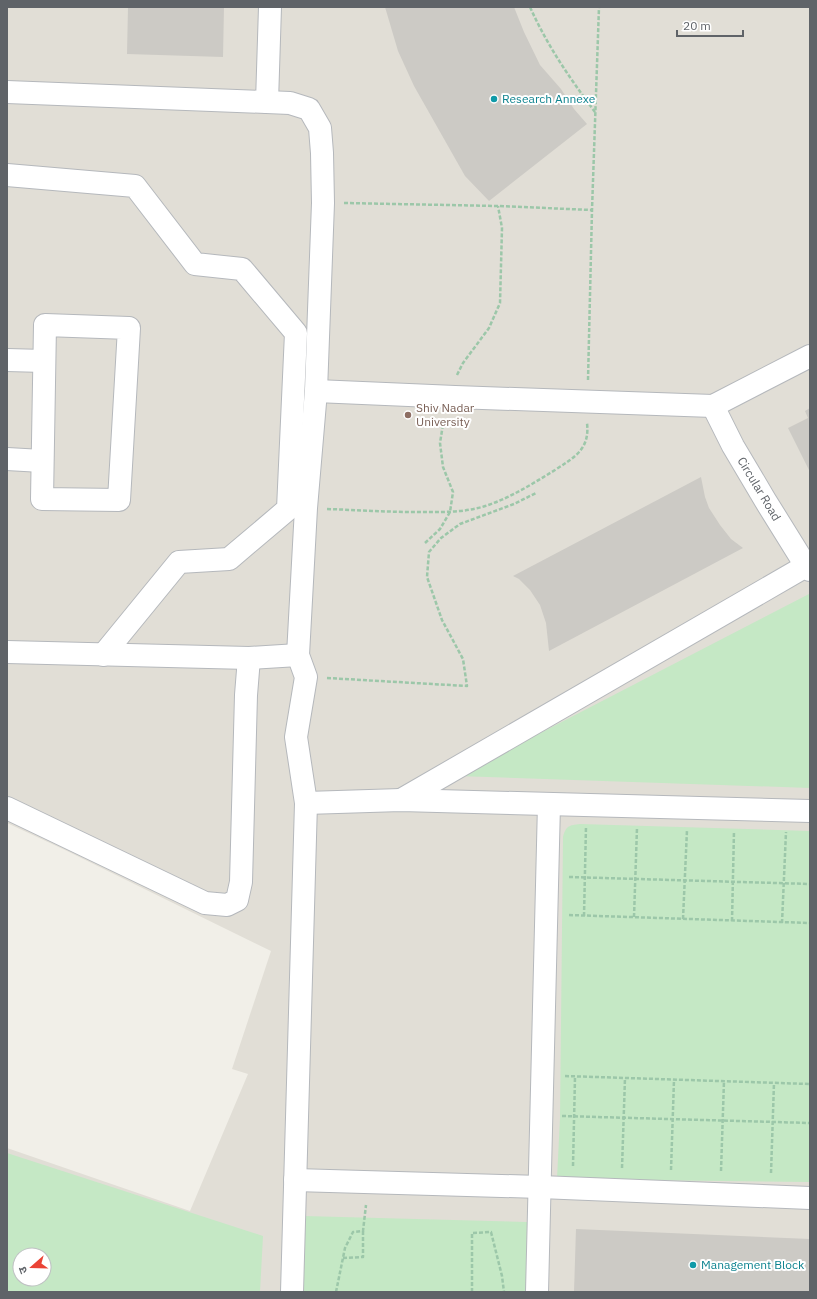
<svg xmlns="http://www.w3.org/2000/svg" width="817" height="1299" viewBox="0 0 817 1299" font-family="'IBM Plex Sans','Noto Sans Devanagari',sans-serif">
	<rect width="100%" height="100%" fill="#f1efe8"/>
	<path fill="#e1ded6" fill-rule="evenodd" d="M7 7H810V1292H7V1148L190 1211 248 1074 232 1069 271 951 65 850 7 823ZM20 1255H44V1279H20Z"/>
	<g fill="#c5e8c5" fill-rule="evenodd">
		<path d="M809 594 810 788 457 776Z"/>
		<path d="M580 824 810 831V1182L557 1179 560 1118 563 837C566 826 569 825 580 824Z"/>
		<path d="M7 1153 263 1236 260 1292H7ZM20 1255H44V1279H20Z"/>
		<path d="M304 1216 527 1222 526 1292H304Z"/>
	</g>
	<g fill="#cccac5">
		<path d="M128 7H224L223 57 127 54Z"/>
		<path d="M385 7H514L524 32 540 65 561 89 574 109 587 124 489 201 465 176 414 86 398 51Z"/>
		<path d="M810 408V472L788 428 808 418 805 411Z"/>
		<path d="M701 477 705 497 709 508 720 525 731 539 743 548 549 651 546 623 540 605 530 590 519 579 513 576Z"/>
		<path d="M576 1229 810 1239V1292H574Z"/>
	</g>
	<g fill="none" stroke-linecap="round" stroke-linejoin="round">
		<defs>
			<g id="minor">
				<path d="M7 92 290 103 309 109 320 128 322 153 323 203 316 391 306 508 298 655 306 677 296 737 306 803 292 1292"/>
				<path d="M267 102 270 7"/>
				<path d="M7 175 135 186 195 264 242 269 296 333 288 509 229 559 179 562 103 655"/>
				<path d="M45 325 129 328 119 500 42 499Z"/>
				<path d="M7 360 44 361"/>
				<path d="M316 391 455 397 713 406 810 356"/>
				<path d="M713 406 733 446 765 500 806 566 810 570"/>
				<path d="M7 459 42 461"/>
				<path d="M7 652 249 658 298 655"/>
				<path d="M401 800 806 566"/>
				<path d="M306 803 401 800 810 811"/>
				<path d="M7 808 205 903 227 905 237 900 241 882 246 695 249 658"/>
				<path d="M295 1180 540 1187 810 1198"/>
				<path d="M537 1292 549 804"/>
			</g>
		</defs>
		<use href="#minor" stroke="#b5b8bc" stroke-width="24"/>
		<g stroke="#9cc7a9" stroke-width="2.5" stroke-dasharray="4 2" stroke-linecap="butt">
			<path d="M530 7C548 47 569 77 595 112"/>
			<path d="M344 203 498 206 592 210"/>
			<path d="M457 375 463 363 489 328 500 303 502 228 498 206"/>
			<path d="M588 380 592 210 599 7"/>
			<path d="M327 509C357 510 386 512 416 512 438 512 460 513 482 507 509 499 532 484 555 470 575 457 590 449 587 423"/>
			<path d="M425 543 440 529 450 512 453 492 443 467 440 443 444 418"/>
			<path d="M327 678 467 686 463 659 442 620 427 577 429 552 441 538 460 524 514 504 536 493"/>
			<path d="M569 877 810 884"/>
			<path d="M569 915 810 923"/>
			<path d="M584 916 586 826"/>
			<path d="M634 917 637 828"/>
			<path d="M683 919 687 830"/>
			<path d="M732 921 734 831"/>
			<path d="M782 923 786 832"/>
			<path d="M565 1076 810 1084"/>
			<path d="M562 1116 810 1123"/>
			<path d="M573 1166 575 1077"/>
			<path d="M622 1168 625 1078"/>
			<path d="M671 1170 674 1080"/>
			<path d="M721 1171 724 1081"/>
			<path d="M771 1173 774 1083"/>
			<path d="M343 1258 363 1257V1231"/>
			<path d="M336 1292 345 1248 353 1232 363 1231 366 1205"/>
			<path d="M472 1292V1233L491 1232 502 1276 504 1292"/>
		</g>
		<use href="#minor" stroke="#fff" stroke-width="22"/>
	</g>
	<g fill="#0f9aa8" stroke="#fff" stroke-width="1.5">
		<circle cx="494" cy="99" r="4"/>
		<circle cx="693" cy="1265" r="4"/>
	</g>
	<circle fill="#8d6e63" stroke="#fff" stroke-width="1.5" cx="408" cy="415" r="4"/>
	<g text-anchor="middle" stroke-width="4" stroke-linejoin="round" paint-order="stroke">
		<g font-size="12" fill="#0d838f" stroke="#fff" text-anchor="start">
			<text x="502" y="103">Research Annexe</text>
			<text x="701" y="1269">Management Block</text>
		</g>
		<g font-size="12" fill="#785e54" stroke="#fff" text-anchor="start">
			<text x="416" y="412">Shiv Nadar<tspan x="416" dy="14">University</tspan></text>
		</g>
		<g font-size="12" fill="#5f6368" stroke="#fff">
			<text transform="translate(759 489) rotate(59)" y="4">Circular Road</text>
		</g>
	</g>
	<rect width="817" height="1299" fill="none" stroke="#5f6368" stroke-width="16"/>
	<g transform="translate(32 1267) rotate(250)"><circle r="19" fill="#ffffff" stroke="#bfc1c3"/>
	<path d="M0-3L7 15L0 10L-7 15Z" fill="#ea4335"/>
	<text y="-6" font-size="11" font-weight="bold" text-anchor="middle" fill="#5f6368">उ</text>
	</g>
	<path d="M677 30v6h66v-6" fill="none" stroke="#5f6368" stroke-width="2"/>
	<text x="683" y="30" font-size="12" fill="#5f6368" stroke="#ffffff" stroke-width="3" paint-order="stroke">20 m</text>
</svg>
